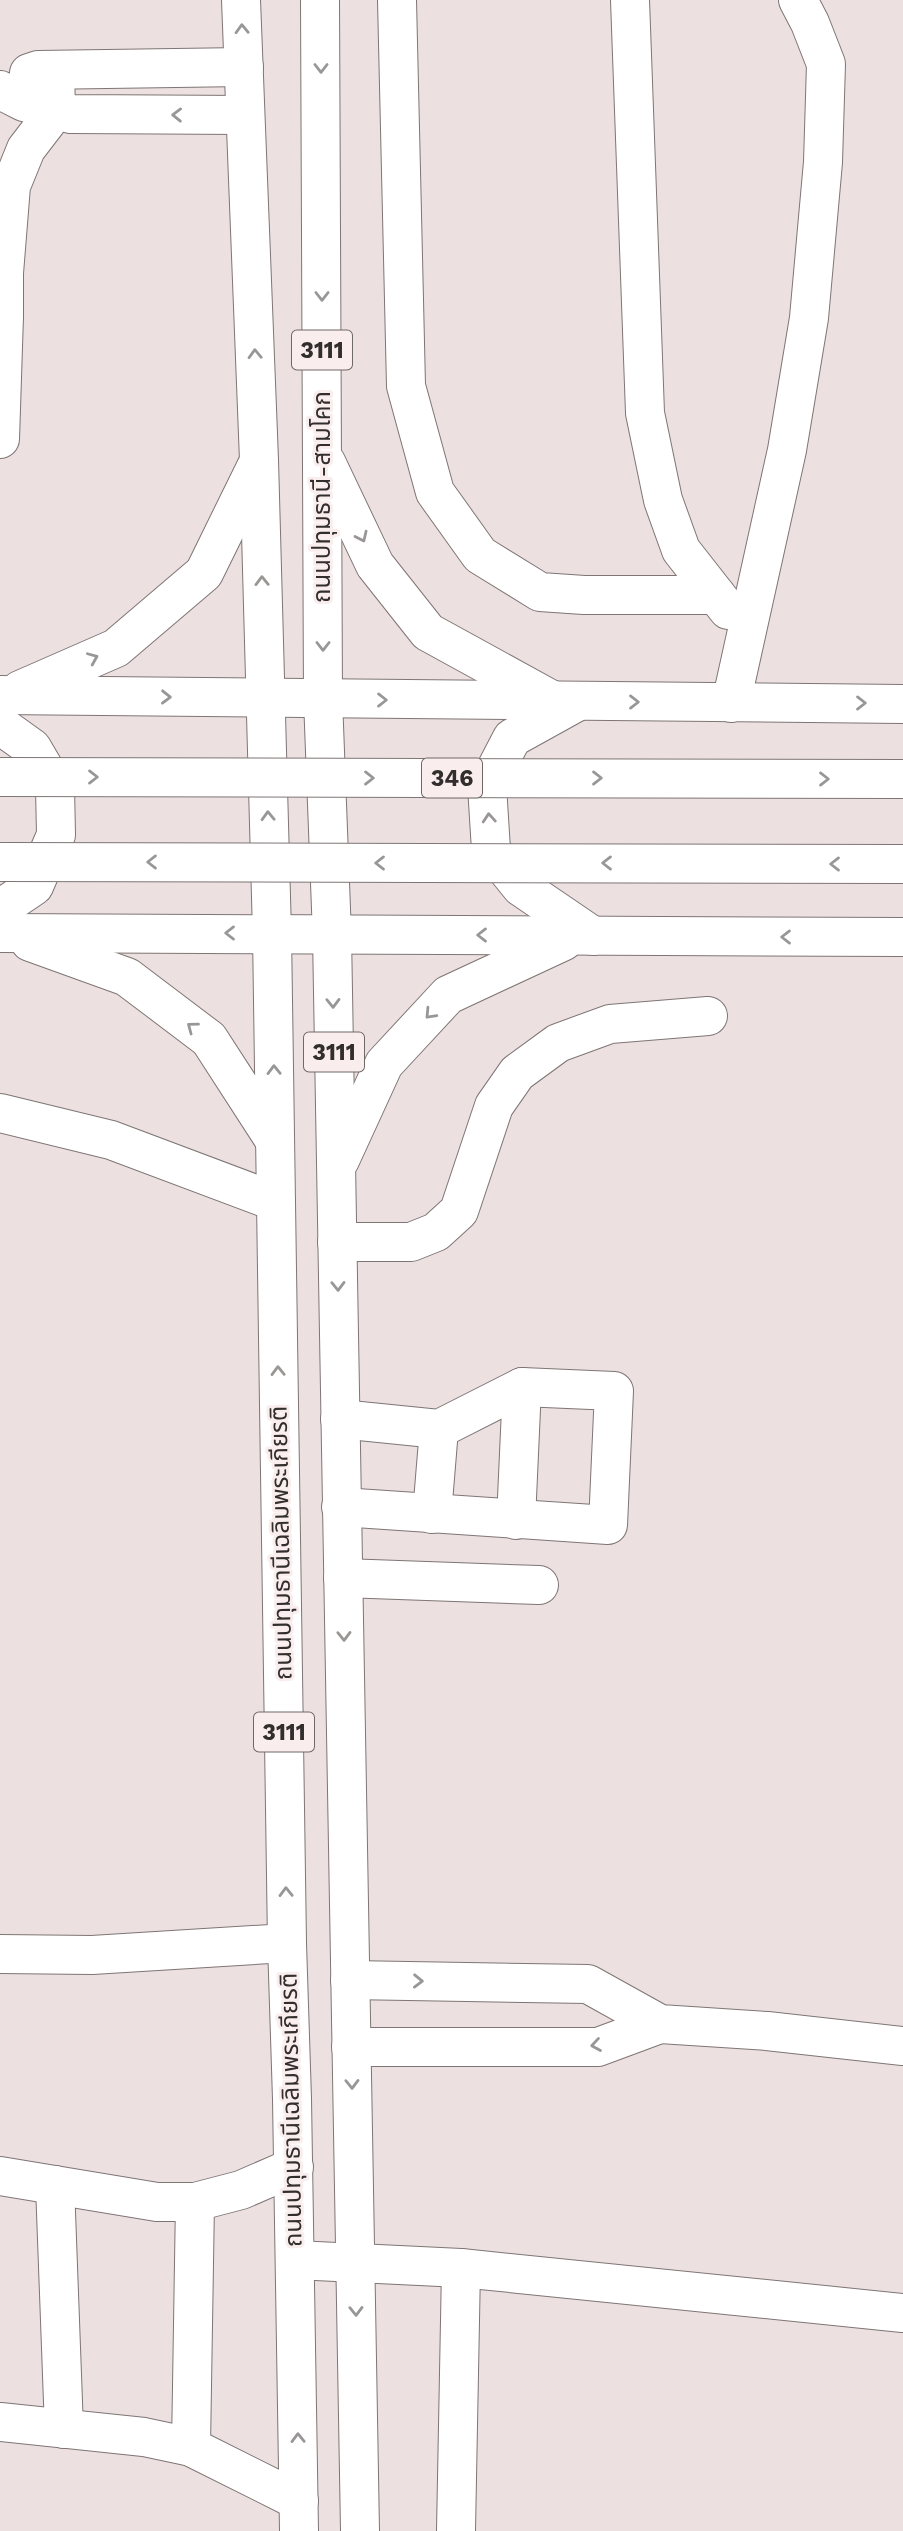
<svg xmlns="http://www.w3.org/2000/svg" width="903" height="2531" viewBox="0 0 903 2531" font-family="'Work Sans','Noto Sans Thai',sans-serif">
	<rect width="100%" height="100%" fill="#ece0e0"/>
	<g fill="none" stroke-linecap="round" stroke-linejoin="round">
		<defs>
			<g id="minor">
				<path d="M397 0 406 386 435 492 480 555 540 592 584 595H716"/>
				<path d="M630 0 645 413 663 500 681 550 728 610"/>
				<path d="M29 73 38 70 244 67"/>
				<path d="M0 90 24 102 71 114 245 115"/>
				<path d="M0 316H4V273L11 186 26 149 56 110 55 70"/>
				<path d="M0 439 4 316"/>
				<path d="M731 703 787 450 809 318 823 162 826 64 810 23 798 0"/>
				<path d="M0 1113 111 1140 276 1202"/>
				<path d="M337 1242H411L436 1232 459 1211 494 1106 517 1073 558 1043 610 1024 708 1016"/>
				<path d="M340 1419 439 1429 522 1387 614 1391 608 1525 341 1507"/>
				<path d="M432 1514 439 1429"/>
				<path d="M516 1520 522 1387"/>
				<path d="M343 1578 539 1585"/>
				<path d="M0 1954 92 1955 287 1943"/>
				<path d="M350 1980 588 1984 660 2024 767 2031 903 2046"/>
				<path d="M351 2047H598L660 2024"/>
				<path d="M0 2176 157 2202H195L241 2190 294 2167"/>
				<path d="M55 2185 64 2429"/>
				<path d="M295 2260 461 2268 903 2313"/>
				<path d="M0 2422 144 2437 191 2447 299 2501"/>
				<path d="M191 2447 195 2202"/>
				<path d="M456 2531 461 2268"/>
			</g>
			<g id="major">
				<path d="M241 0 259 460 272 933 287 1943 292 2099 299 2531"/>
				<path d="M320 0 323 699 332 935 360 2531"/>
				<path d="M326 462 375 565 428 632 550 699"/>
				<path d="M20 690 116 648 204 573 256 467"/>
				<path d="M0 695 903 704"/>
				<path d="M577 702 512 738 487 786 491 850 521 887 593 936"/>
				<path d="M0 725 32 748 55 787 56 835 34 886 0 909"/>
				<path d="M0 933 903 937"/>
				<path d="M30 942 127 977 209 1039 275 1141"/>
				<path d="M340 1160 384 1064 448 995 564 941"/>
			</g>
		</defs>
		<use href="#minor" stroke="#7f7575" stroke-width="40"/>
		<use href="#major" stroke="#7f7575" stroke-width="40"/>
		<use href="#minor" stroke="#fff" stroke-width="38"/>
		<use href="#major" stroke="#fff" stroke-width="38"/>
		<defs>
			<g id="major-bridge">
				<path d="M0 777 903 779"/>
				<path d="M0 862 903 864"/>
			</g>
		</defs>
		<use href="#major-bridge" stroke="#7f7575" stroke-width="40" stroke-linecap="butt"/>
		<use href="#major-bridge" stroke="#fff" stroke-width="38"/>
	</g>
	<defs><path id="oneway-chevron" d="M-2-3.5L2.5 0L-2 3.5" fill="none" stroke-width="1.6" stroke-linecap="round" stroke-linejoin="round" transform="scale(1.75)"/></defs>
	<g stroke="#999696">
		<use href="#oneway-chevron" transform="translate(242 29) rotate(-92)"/>
		<use href="#oneway-chevron" transform="translate(321 68) rotate(90)"/>
		<use href="#oneway-chevron" transform="translate(177 115) rotate(-179)"/>
		<use href="#oneway-chevron" transform="translate(322 296) rotate(90)"/>
		<use href="#oneway-chevron" transform="translate(255 354) rotate(-92)"/>
		<use href="#oneway-chevron" transform="translate(362 537) rotate(65)"/>
		<use href="#oneway-chevron" transform="translate(262 581) rotate(-91)"/>
		<use href="#oneway-chevron" transform="translate(323 646) rotate(90)"/>
		<use href="#oneway-chevron" transform="translate(93 658) rotate(-23)"/>
		<use href="#oneway-chevron" transform="translate(166 697) rotate(1)"/>
		<use href="#oneway-chevron" transform="translate(382 700)"/>
		<use href="#oneway-chevron" transform="translate(634 702)"/>
		<use href="#oneway-chevron" transform="translate(861 703)"/>
		<use href="#oneway-chevron" transform="translate(93 777)"/>
		<use href="#oneway-chevron" transform="translate(369 778)"/>
		<use href="#oneway-chevron" transform="translate(597 778)"/>
		<use href="#oneway-chevron" transform="translate(824 779)"/>
		<use href="#oneway-chevron" transform="translate(268 816) rotate(-92)"/>
		<use href="#oneway-chevron" transform="translate(489 818) rotate(-94)"/>
		<use href="#oneway-chevron" transform="translate(152 862) rotate(-180)"/>
		<use href="#oneway-chevron" transform="translate(380 863) rotate(-180)"/>
		<use href="#oneway-chevron" transform="translate(607 863) rotate(-180)"/>
		<use href="#oneway-chevron" transform="translate(835 864) rotate(-180)"/>
		<use href="#oneway-chevron" transform="translate(230 933) rotate(180)"/>
		<use href="#oneway-chevron" transform="translate(482 935) rotate(-180)"/>
		<use href="#oneway-chevron" transform="translate(786 937) rotate(-180)"/>
		<use href="#oneway-chevron" transform="translate(333 1003) rotate(89)"/>
		<use href="#oneway-chevron" transform="translate(430 1014) rotate(133)"/>
		<use href="#oneway-chevron" transform="translate(192 1027) rotate(-143)"/>
		<use href="#oneway-chevron" transform="translate(274 1070) rotate(-91)"/>
		<use href="#oneway-chevron" transform="translate(338 1286) rotate(89)"/>
		<use href="#oneway-chevron" transform="translate(278 1371) rotate(-91)"/>
		<use href="#oneway-chevron" transform="translate(344 1636) rotate(89)"/>
		<use href="#oneway-chevron" transform="translate(286 1892) rotate(-91)"/>
		<use href="#oneway-chevron" transform="translate(418 1981) rotate(1)"/>
		<use href="#oneway-chevron" transform="translate(596 2045) rotate(171)"/>
		<use href="#oneway-chevron" transform="translate(352 2084) rotate(89)"/>
		<use href="#oneway-chevron" transform="translate(356 2311) rotate(89)"/>
		<use href="#oneway-chevron" transform="translate(298 2438) rotate(-91)"/>
	</g>
	<g text-anchor="middle" stroke-width="6" stroke-linejoin="round" paint-order="stroke">
		<g fill="#f9eeed" stroke="#6e6867" stroke-width="2">
			<rect x="292" y="330.5" width="60" height="39" rx="5"/>
			<rect x="422" y="758.5" width="60" height="39" rx="5"/>
			<rect x="304" y="1032.5" width="60" height="39" rx="5"/>
			<rect x="254" y="1712.5" width="60" height="39" rx="5"/>
		</g>
		<g font-size="23" font-weight="bold" fill="#332e2e">
			<text x="322" y="358">3111</text>
			<text x="452" y="786">346</text>
			<text x="334" y="1060">3111</text>
			<text x="284" y="1740">3111</text>
		</g>
		<g font-size="24" fill="#332e2e" stroke="#f9eeed">
			<text transform="translate(322 497) rotate(-90)" y="8">ถนนปทุมธานี-สามโคก</text>
			<text transform="translate(281 1543) rotate(-91)" y="8">ถนนปทุมธานีเฉลิมพระเกียรติ</text>
			<text transform="translate(291 2110) rotate(-91)" y="8">ถนนปทุมธานีเฉลิมพระเกียรติ</text>
		</g>
	</g>
</svg>
